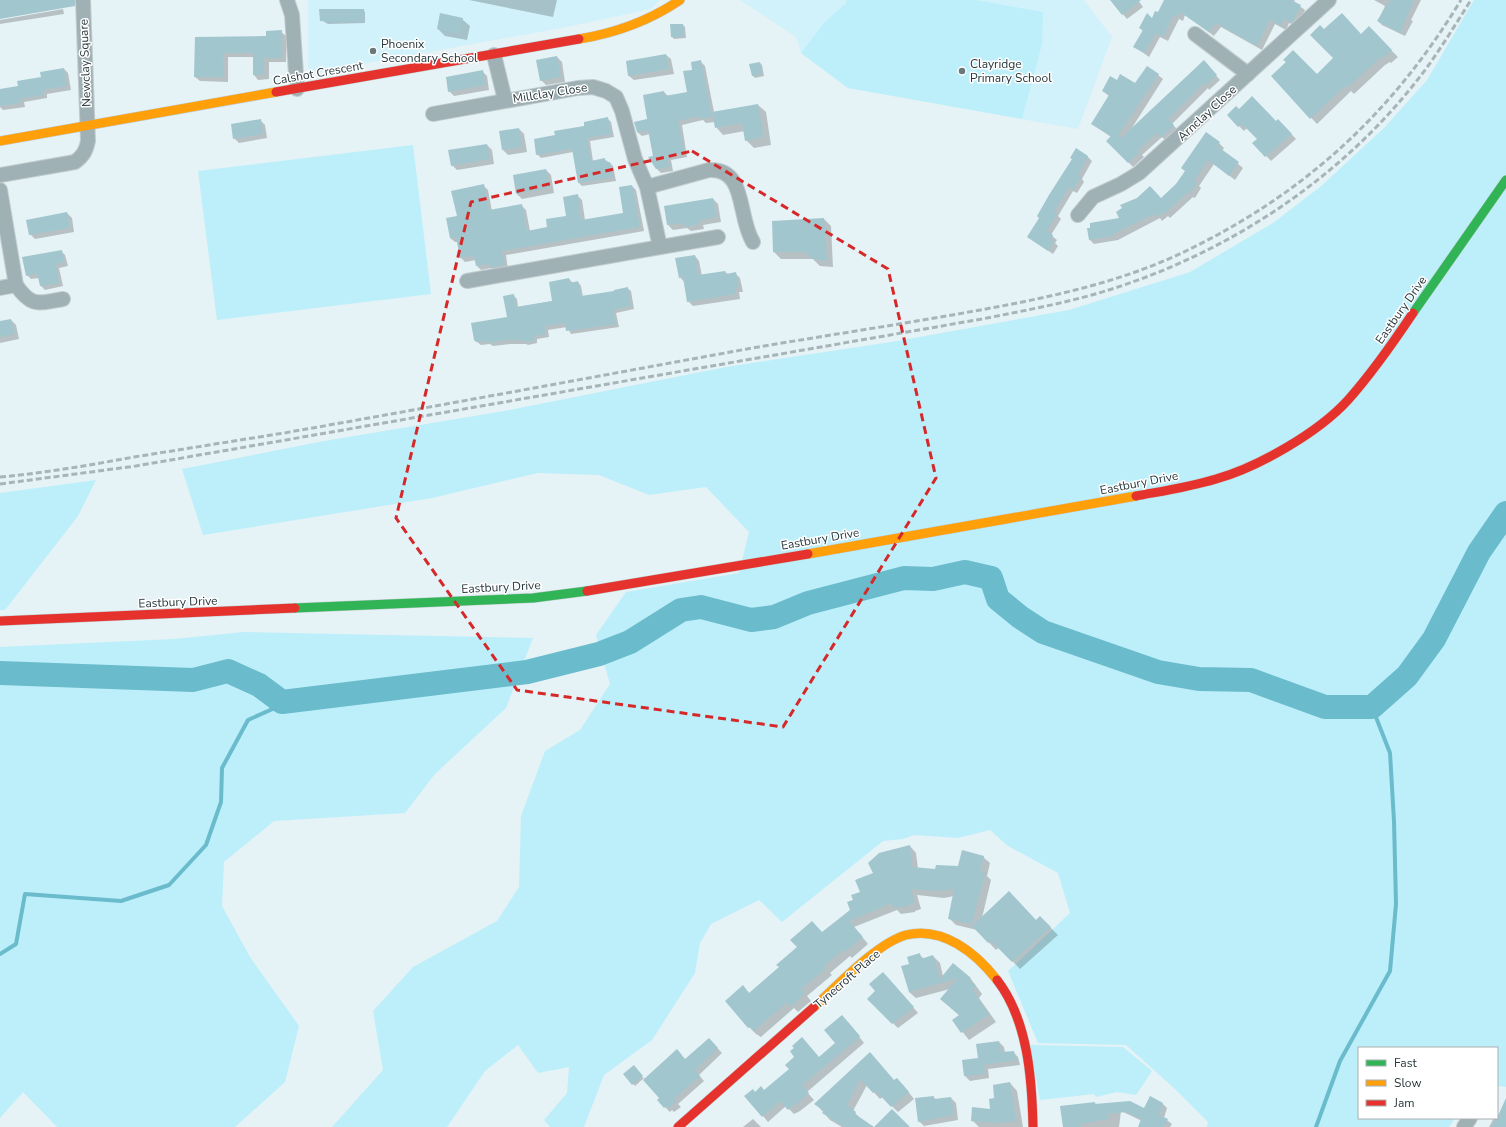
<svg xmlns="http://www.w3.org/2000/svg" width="1506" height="1127" viewBox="0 0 1506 1127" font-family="'Nunito Sans',sans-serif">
	<rect width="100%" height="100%" fill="#e5f2f6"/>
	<g fill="#d1f2fa">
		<path d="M308 0H660L651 9 567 27 308 74Z"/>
		<path d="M740 0H1084L1112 37 1078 129 848 88 801 53 796 37Z"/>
	</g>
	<g fill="#bdeffa">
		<path d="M847 0H975L1043 12 1042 44 1022 119 848 88 801 53 824 23 846 3Z"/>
		<path d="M1474 0H1506V1087L1497 1086V1048H1359V1118H1455L1449 1127H1207L1208 1122 1175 1089 1126 1045 1038 1043 1008 971 1070 913 1058 873 1008 846 990 830 958 838 914 835 903 839 883 841 782 922 759 900 711 924 700 943 695 973 652 1040 604 1075 584 1127H550L544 1120 567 1093 569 1067 538 1073 518 1045 485 1071 447 1127H332L383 1070 373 1011 413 967 497 921 519 887 521 816 545 751 580 730 610 684 596 635 626 592 739 573 749 532 706 487 649 495 599 475 538 473 432 498 203 535 182 469 324 441 504 411 726 367 897 341 1069 310 1190 272 1273 223 1320 187 1384 128 1427 80Z"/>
		<path d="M413 145 431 294 217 320 198 171Z"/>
		<path d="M96 480 78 516 5 610H0V493Z"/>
		<path d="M244 632 533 638 506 708 435 774 405 813 274 821 224 862 222 906 250 957 299 1026 285 1082 235 1127H57L23 1092 0 1118V647L174 639Z"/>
		<path d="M1030 1045 1123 1047 1152 1071 1136 1095 1117 1092 1096 1097 1094 1094 1040 1100Z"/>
	</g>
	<g fill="#0003">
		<path d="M469 0H557L553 17Z"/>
		<path d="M1111 0H1138L1143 7 1127 19Z"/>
		<path d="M1166 0H1295L1294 2 1305 10 1297 27 1289 23 1286 30 1275 24 1262 50 1221 27 1214 36 1185 15 1183 21 1179 19 1168 41 1160 37 1149 57 1134 46 1143 31 1140 28 1158 14Z"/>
		<path d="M1374 0H1421L1411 20 1413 21 1405 36 1382 25 1378 21 1385 6Z"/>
		<path d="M63 9 64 14 0 24V20Z"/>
		<path d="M363 10 365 12V23L328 24 321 20Z"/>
		<path d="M462 19 470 26 467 40 445 36 438 29Z"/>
		<path d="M683 25 685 27 686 38 674 39 672 37Z"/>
		<path d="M1369 28 1398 57 1391 63 1390 62 1385 65 1354 94 1351 91 1317 124 1272 76 1317 75 1334 58 1324 31 1362 35Z"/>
		<path d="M281 32 286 36V62H269V79L258 80 254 75V57H228V82L200 81 195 77 196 38 267 37Z"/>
		<path d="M666 55 671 59 674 74 634 80 629 76 627 61Z"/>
		<path d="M557 57 562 62 565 82 546 85 541 80Z"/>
		<path d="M701 62 705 66 714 112 758 105 766 112 771 145 754 148 746 140 745 131 723 135 716 127 715 122 706 123 703 120 682 125 687 157 671 160 673 171 661 173 656 168 650 134 642 136 637 132 648 119 664 92 668 96 688 93 694 71Z"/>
		<path d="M760 63 762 65 764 76 755 78 752 75Z"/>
		<path d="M1208 66 1220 80 1209 90 1208 88 1172 124 1178 130 1167 142 1162 137 1142 155 1144 157 1133 167 1108 141 1111 137 1092 124 1109 96 1103 91 1117 81 1136 84 1158 75 1163 79 1130 131Z"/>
		<path d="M64 69 68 73 71 90 47 94V98L24 102 25 107 3 110 0 107V90L20 86Z"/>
		<path d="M482 71 487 76 489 90 454 96 449 91Z"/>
		<path d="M1239 110 1283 125 1296 139 1271 161 1254 143 1259 139 1247 128 1244 131 1228 115Z"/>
		<path d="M607 118 611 122 614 137 590 141 593 161 604 159 610 163 613 166 616 181 582 186 579 183 573 152 541 158 537 154 556 136Z"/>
		<path d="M260 120 265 125 267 138 239 143 234 138Z"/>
		<path d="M519 129 524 134 527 152 508 155 503 150Z"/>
		<path d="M1219 143 1224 148 1222 151 1243 168 1235 180 1214 164 1199 186 1201 188 1195 198 1193 197 1170 218 1168 216 1162 221 1160 218 1118 240 1094 244 1089 239 1120 219 1161 199Z"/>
		<path d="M487 145 492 150 494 164 457 170 452 165Z"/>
		<path d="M1087 156 1092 161 1082 179 1084 182 1077 193 1073 191 1058 216 1061 219 1051 235 1057 240 1055 243 1058 246 1053 254 1028 237Z"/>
		<path d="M546 170 551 175 554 193 522 199 517 194 514 176Z"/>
		<path d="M483 185 488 190 492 211 521 205 526 210 530 231 548 228 567 217 577 195 582 200 585 220 625 214 632 186 636 190 644 231 506 255 508 270 495 272 491 268 481 270 477 266 476 260 465 262 461 258 458 242H455L450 238 458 217Z"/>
		<path d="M713 199 718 204 721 222 703 225 704 229 691 231 687 228 673 230 668 225 665 207Z"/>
		<path d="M67 213 72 218 74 232 35 239 30 234Z"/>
		<path d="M824 219 831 226 833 267 820 266 813 259H781L774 252Z"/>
		<path d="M61 251 65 255 68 266 59 268 63 286 45 290 41 286 39 278 31 279 27 275Z"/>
		<path d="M695 256 699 261 702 276 725 272 728 274 735 273 740 278 743 292H739L740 299 693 306 688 301 684 282 680 277Z"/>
		<path d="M569 279 573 283 578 282 581 286 583 297 615 292 627 288 631 291 634 309 616 313 619 327 571 334 567 327 548 330 549 337 537 339V343L528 345 526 344H510L493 346 490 344 481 345 477 342 508 318 513 295 517 299 518 307 553 301Z"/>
		<path d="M11 320 16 325 19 339 0 343V322Z"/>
		<path d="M910 846 916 853 918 869 936 870 959 867 983 857 990 863 987 876 991 880 982 918 1036 921 1040 917 1058 935 1020 969 999 947 996 950 977 930 956 925 949 918 954 896 944 898 917 895 921 909 915 911V912L901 914 897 910 854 927 868 944 852 958 850 956 830 973 832 975 807 996 811 1001 798 1012 794 1008 761 1037 756 1034 749 1027V994L851 910 854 900 875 873Z"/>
		<path d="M919 954 924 959 933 956 940 963 943 976 953 964 971 979 982 994 979 998 996 1022 969 1040 953 1020 960 1016 941 999 950 989 916 998 909 992 910 964Z"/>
		<path d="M888 978 918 1013 898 1028 868 999Z"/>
		<path d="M848 1022 864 1043 807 1092 814 1100 800 1111 794 1114 786 1106 768 1122 763 1116 755 1093 764 1091 819 1058 837 1044Z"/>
		<path d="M709 1039 722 1053 699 1075 704 1081 678 1104 681 1107 674 1112 672 1110 670 1112 665 1107 659 1100 661 1098 644 1078 635 1086 625 1075 634 1067 645 1080 686 1060Z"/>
		<path d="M999 1042 1004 1047 1005 1053 1013 1052 1018 1057 1020 1065 988 1069 989 1078 970 1081 965 1076 979 1059Z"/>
		<path d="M870 1053 894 1081 903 1085 914 1099 898 1112 883 1097 880 1099 867 1085 853 1111 869 1127H842L830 1120 817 1105Z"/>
		<path d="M1010 1083 1017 1091 1023 1127H979L972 1120 991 1110 996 1099Z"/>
		<path d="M933 1097 937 1100 951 1098 956 1103 958 1120 924 1126 919 1121Z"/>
		<path d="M1095 1103 1097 1105 1145 1109 1163 1104 1167 1108 1164 1118 1172 1124 1170 1127H1139L1142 1121 1121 1111 1119 1127H1064Z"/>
		<path d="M1506 1109V1127H1489L1494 1118H1497Z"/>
		<path d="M753 1119 761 1127H743Z"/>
	</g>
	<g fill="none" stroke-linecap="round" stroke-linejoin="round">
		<g stroke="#6abbcc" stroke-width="4">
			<path d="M0 954 16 944 25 894 121 901 169 885 206 845 221 802 222 768 248 720 277 707 282 702"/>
			<path d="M1316 1127 1340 1061 1390 971 1396 904 1394 821 1390 753 1372 707"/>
		</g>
		<path stroke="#6abbcc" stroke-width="24" d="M0 673 193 680 228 671 259 685 282 702 527 672 599 654 630 642 681 610 701 607 751 620 774 617 808 603 904 578 933 579 965 572 991 578 998 599 1020 617 1043 632 1158 672 1199 679 1251 680 1325 707H1372L1407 676 1434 639 1479 552 1506 513"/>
	</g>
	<g fill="#a2c6ce">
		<path d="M0 0H75V6L0 19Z"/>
		<path d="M1110 0H1141L1122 15Z"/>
		<path d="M1164 0H1291L1301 5 1292 23 1284 19 1281 26 1270 20 1257 46 1216 23 1209 32 1180 12 1178 17 1174 15 1163 37 1156 33 1144 53 1133 47 1143 30 1139 28 1147 13 1152 18 1155 11 1158 12Z"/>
		<path d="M1390 0H1414L1400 33 1377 21Z"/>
		<path d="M319 9H364V21L325 22V21H320Z"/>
		<path d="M440 13 463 18 459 34 437 29Z"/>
		<path d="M1342 13 1361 34 1369 26 1392 50 1384 58 1383 56 1379 59 1347 88 1345 86 1310 119 1271 76 1286 62 1283 60 1293 50 1317 74 1333 58 1310 35 1320 25 1324 29Z"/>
		<path d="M670 24H683L684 37H671Z"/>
		<path d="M282 30V58H264V75H253V53H223L224 77H194L195 37 266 36V31Z"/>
		<path d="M666 54 669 69 628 76 626 61Z"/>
		<path d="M557 56 561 77 540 81 536 60Z"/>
		<path d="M701 60 712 117 701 119 700 116 678 121 684 153 668 156 669 167 656 169 648 157 653 156 648 130 637 132 634 122 647 119 643 95 664 91 665 96 687 92 683 71 692 70 691 62Z"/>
		<path d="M1204 60 1217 75 1204 86 1203 84 1168 119 1174 125 1161 138 1157 133 1138 150 1140 152 1128 163 1106 141 1111 136 1091 124 1109 95 1102 91 1110 76 1117 80 1120 74 1135 83 1147 66 1159 74 1118 135 1121 138Z"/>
		<path d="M760 62 762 74 752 76 749 64Z"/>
		<path d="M64 68 67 86 43 90 44 95 20 99 21 103 0 106V89L18 86 17 81 41 77 40 72Z"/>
		<path d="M483 70 485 85 448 92 446 77Z"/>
		<path d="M1252 96 1276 121 1278 119 1292 134 1265 157 1252 143 1257 139 1242 124 1238 127 1227 115 1236 106 1239 109Z"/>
		<path d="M758 104 764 137 745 141 742 123 715 128 712 112Z"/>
		<path d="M608 117 611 134 587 138 591 161 605 158V162H610L613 177 578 183 572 149 536 155 534 139 555 135 554 131 584 126V122Z"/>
		<path d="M261 119 263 134 233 139 231 124Z"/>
		<path d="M519 128 522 147 502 150 499 131Z"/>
		<path d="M1206 132 1220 142 1217 146 1239 162 1229 176 1208 160 1194 181 1197 183 1189 194 1188 192 1164 214 1162 212 1157 217 1154 214 1113 234V236L1089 240 1087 228H1090V223L1119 218 1116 212 1122 208 1120 205 1137 198 1150 186 1161 198 1176 184 1185 171 1181 168Z"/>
		<path d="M487 144 490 159 451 166 448 150Z"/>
		<path d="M1076 148 1088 156 1078 175 1081 177 1072 190 1069 187 1054 212 1057 214 1047 231 1053 235 1051 239 1054 241 1048 251 1027 237 1039 218 1037 216 1049 195 1072 159 1070 158Z"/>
		<path d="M546 169 550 188 516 194 513 175Z"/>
		<path d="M484 184 489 210 522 204 527 231 547 227 546 219 566 216 563 197 578 194 581 220 623 213 619 187 632 185 640 227 502 251 504 265 489 268V264L476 266 474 256 460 258 456 237 450 238 446 218 457 216 451 191Z"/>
		<path d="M713 198 717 217 699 220V224L685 227 684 223 667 225 664 206Z"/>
		<path d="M67 212 70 228 29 235 26 220Z"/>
		<path d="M824 218 827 261 812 259 805 252H773L772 221Z"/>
		<path d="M62 250 64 262 56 264 59 283 40 286 37 273 26 276 22 257Z"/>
		<path d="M695 255 698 275 725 271 726 274 736 272 739 287 735 288 736 294 687 302 683 277 679 278 675 258Z"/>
		<path d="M569 278 570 283 578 281 581 296 614 291V290L628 287 631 306 613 310 616 324 566 331 565 323 545 326 546 334 534 336 535 340 524 342 523 340H506L488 343V341L476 342 474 340 471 323 507 317 503 296 514 294 516 307 552 301 549 282Z"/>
		<path d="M11 319 15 334 0 337V321Z"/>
		<path d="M910 845 912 867 935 869 936 865 958 866 962 850 984 856 980 872 985 873 972 924 948 919 954 889 937 891 911 889 915 903 909 904V906L893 908 892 903 849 921 863 937 845 952 843 950 824 966 826 968 801 989 805 993 791 1007 787 1002 754 1031 750 1027 748 1028 725 1001 743 985 749 993 779 967 776 965 797 947 790 940 812 921 822 932 850 910 847 902 853 900 851 895 860 892 855 880 873 873 868 863 879 853Z"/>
		<path d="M1009 891 1036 920 1040 916 1051 927 1012 962 991 941 988 943 972 926Z"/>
		<path d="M920 953 921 959 933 955 940 979 953 963 971 978 969 980 976 986 973 990 989 1015 961 1033 952 1020 959 1015 940 999 958 978 909 992 901 966 909 964 907 957Z"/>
		<path d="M883 972 914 1007 892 1024 867 999 875 991 869 984Z"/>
		<path d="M842 1015 860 1036 859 1038 802 1085 809 1093 794 1106 793 1105 788 1110 780 1101 762 1117 744 1096 753 1089 755 1092 761 1086 764 1090 789 1069 785 1065 794 1057 790 1051 794 1048 792 1046 802 1037 819 1057 835 1043 824 1030Z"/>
		<path d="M709 1038 718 1048 695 1070 700 1076 674 1099 677 1101 669 1108 667 1106 664 1108 657 1100 659 1098 643 1080 677 1049 685 1059Z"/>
		<path d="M999 1041 1001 1052 1014 1051 1016 1060 984 1065 985 1074 964 1076 962 1060 978 1058 976 1044Z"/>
		<path d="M870 1052 894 1080 897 1078 909 1092 891 1107 876 1091 873 1093 860 1079 847 1105 856 1112 855 1114 874 1127 892 1109 910 1127H845L822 1113 824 1111 814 1104Z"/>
		<path d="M634 1065 643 1076 632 1085 623 1074Z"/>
		<path d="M1010 1082 1016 1121 997 1123 971 1121 972 1107 990 1109 989 1099 994 1098 993 1085Z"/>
		<path d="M934 1096V1099L951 1097 954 1115 918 1122 915 1098Z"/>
		<path d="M1150 1096 1163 1103 1159 1115 1168 1119 1164 1127H1138L1141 1119 1126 1112 1108 1114 1109 1119 1080 1124 1081 1127H1063L1060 1106 1095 1102V1104L1130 1101 1144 1108Z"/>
		<path d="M1506 1098V1127H1491L1497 1118Z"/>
	</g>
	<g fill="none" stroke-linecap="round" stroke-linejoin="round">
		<defs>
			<g id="street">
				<path d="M287 0 292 15 297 89"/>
				<path d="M1195 34 1248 74"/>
				<path d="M494 55 505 100"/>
				<path d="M433 114 578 88 593 87 606 91 616 97 622 111 635 159 647 187 660 247"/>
				<path d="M0 175 75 162C83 156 86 151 88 141L83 0"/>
				<path d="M647 187 709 170C747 168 737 216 753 242"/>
				<path d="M0 190 16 285C32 308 38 303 63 299"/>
				<path d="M1078 215 1093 197 1121 184 1139 173 1329 0"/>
				<path d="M467 281 718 237"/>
				<path d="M0 288 16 285"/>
				<path d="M1464 1127 1470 1118"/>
			</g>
			<g id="fast">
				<path d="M1413 313 1506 180"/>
				<path d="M295 608 533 598 587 591"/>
			</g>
			<g id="slow">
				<path d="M579 39C616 33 649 21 680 0"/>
				<path d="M0 141 276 92"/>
				<path d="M808 554 1136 496"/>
				<path d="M814 1007C837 986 877 943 906 935 943 926 976 953 997 980"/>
			</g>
			<g id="jam">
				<path d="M276 92 579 39"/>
				<path d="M1136 496C1163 491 1190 487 1216 479 1258 467 1318 433 1348 400 1372 373 1393 343 1413 313"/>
				<path d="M587 591 808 554"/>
				<path d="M0 621 295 608"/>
				<path d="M997 980C1028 1020 1032 1079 1033 1127"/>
				<path d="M678 1127 814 1007"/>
			</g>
		</defs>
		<use href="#street" stroke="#c1cccf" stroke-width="16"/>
		<use href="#fast" stroke="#c1cccf" stroke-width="10"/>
		<use href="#slow" stroke="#c1cccf" stroke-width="10"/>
		<use href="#jam" stroke="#c1cccf" stroke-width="10"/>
		<use href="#street" stroke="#a0b1b5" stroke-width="14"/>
		<use href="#fast" stroke="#30b455" stroke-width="9"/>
		<use href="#slow" stroke="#ff9f0a" stroke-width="9"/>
		<use href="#jam" stroke="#e5322d" stroke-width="9"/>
		<g stroke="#a8b5b8" stroke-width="3" stroke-dasharray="6 3" stroke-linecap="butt">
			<path d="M0 477C45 473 90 465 134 457 184 449 234 441 284 433 438 406 593 377 747 349 828 335 910 323 991 308 1061 295 1132 279 1196 246 1310 189 1395 109 1461 0"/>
			<path d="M0 484 136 466 982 319C1027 310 1072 302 1115 288 1238 248 1351 171 1428 66 1443 45 1457 22 1471 0"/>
		</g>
	</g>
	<path fill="none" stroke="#d62828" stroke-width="3" stroke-dasharray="8 5" stroke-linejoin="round" d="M692 151 888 269 936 478 783 727 517 690 396 518 471 202Z"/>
	<g fill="#6a787c" stroke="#fff" stroke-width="1.5">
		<circle cx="373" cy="51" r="4"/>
		<circle cx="962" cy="71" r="4"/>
	</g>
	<g text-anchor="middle" stroke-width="3" stroke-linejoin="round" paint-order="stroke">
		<g font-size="12" fill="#27373b" stroke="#fff" text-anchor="start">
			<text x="381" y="48">Phoenix<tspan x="381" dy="14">Secondary School</tspan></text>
			<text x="970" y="68">Clayridge<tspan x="970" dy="14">Primary School</tspan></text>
		</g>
		<g font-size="12" fill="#27373b" stroke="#fff">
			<text transform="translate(85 63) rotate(-92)" y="4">Newclay Square</text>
			<text transform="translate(318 73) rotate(-10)" y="4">Calshot Crescent</text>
			<text transform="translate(550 93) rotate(-9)" y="4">Millclay Close</text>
			<text transform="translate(1207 113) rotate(-43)" y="4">Arnclay Close</text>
			<text transform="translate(1401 310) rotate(-55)" y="4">Eastbury Drive</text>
			<text transform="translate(1139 483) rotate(-11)" y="4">Eastbury Drive</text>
			<text transform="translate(820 539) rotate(-10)" y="4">Eastbury Drive</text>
			<text transform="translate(501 587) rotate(-3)" y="4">Eastbury Drive</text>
			<text transform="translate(178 602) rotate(-2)" y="4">Eastbury Drive</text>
			<text transform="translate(847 979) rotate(-41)" y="4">Tynecroft Place</text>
		</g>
	</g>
	<rect x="1358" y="1047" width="140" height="72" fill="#ffffff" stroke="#a9afb1"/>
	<rect x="1366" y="1060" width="20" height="6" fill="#30b455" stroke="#a9afb1"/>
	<text x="1394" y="1067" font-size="12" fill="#27373b">Fast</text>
	<rect x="1366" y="1080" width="20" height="6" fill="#ff9f0a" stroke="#a9afb1"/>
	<text x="1394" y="1087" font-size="12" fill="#27373b">Slow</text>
	<rect x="1366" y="1100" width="20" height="6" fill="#e5322d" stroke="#a9afb1"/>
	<text x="1394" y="1107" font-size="12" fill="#27373b">Jam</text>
</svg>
